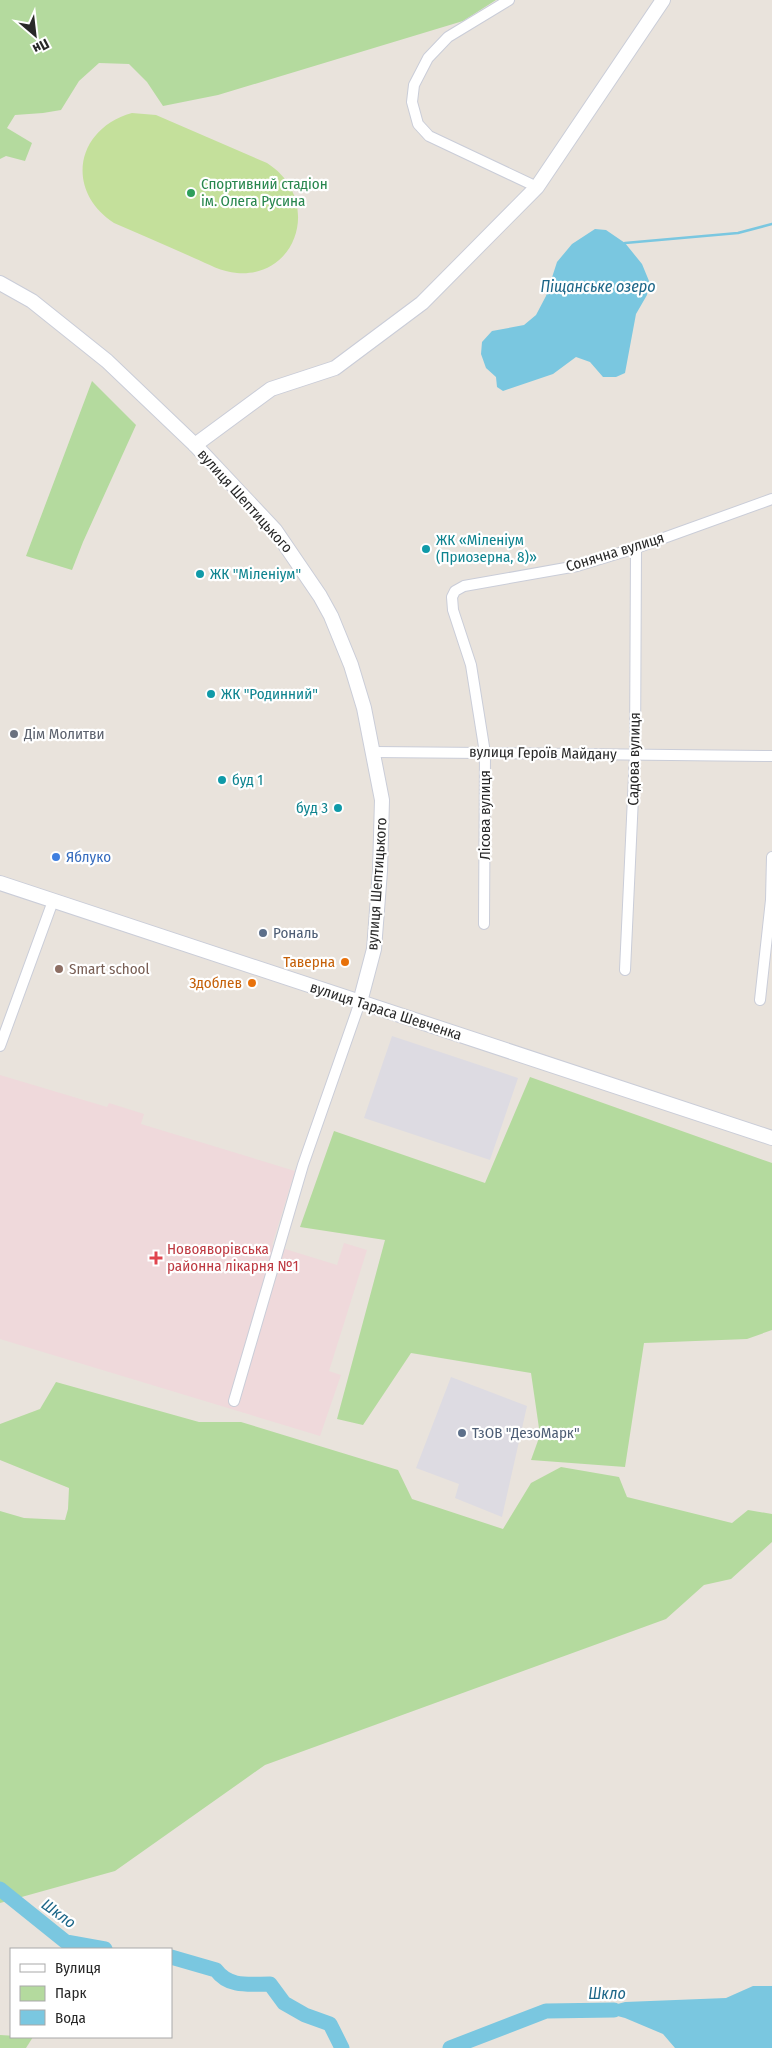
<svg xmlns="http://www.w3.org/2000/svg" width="772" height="2048" viewBox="0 0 772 2048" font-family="'Fira Sans Condensed',sans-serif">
	<rect width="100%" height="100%" fill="#e9e3dc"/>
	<g fill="#dddbe2">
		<path d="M392 1036 518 1078 490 1160 364 1118Z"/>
		<path d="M451 1377 527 1406 502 1517 455 1498 459 1484 416 1468Z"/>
	</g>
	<path fill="#efd9db" d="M0 1075 107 1107 109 1103 144 1114 141 1124 295 1171 272 1245 337 1265 344 1243 367 1250 329 1371 341 1375 320 1436 0 1339Z"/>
	<g fill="#b4da9e">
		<path d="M0 0H496L463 21 218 95 163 106 147 82 129 64 99 63 79 81 61 110 43 113 15 115 7 128 32 143 25 161 6 156 0 159Z"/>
		<path d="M92 381 136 425 83 542 72 570 26 556Z"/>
		<path d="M530 1077 772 1163V1330L747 1339 644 1343 625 1467 531 1460 540 1435 531 1373 411 1353 363 1425 337 1419 385 1240 300 1227 334 1131 485 1183Z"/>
		<path d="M56 1382 199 1422H241L398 1470 412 1499 503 1529 531 1483 561 1467 619 1477 627 1497 732 1523 748 1510 772 1514V1542L731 1579 704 1585 666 1619 265 1765 115 1871 0 1903V1511L24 1518 65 1520 68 1509 69 1488 0 1460V1424L40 1409Z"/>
		<path d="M0 2035 33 2037 26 2048H0Z"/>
	</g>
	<path fill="#c4e09b" d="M132 113 156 115 267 163C322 198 299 278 237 273 222 272 208 264 194 258 168 246 141 235 114 223 65 191 75 129 132 113Z"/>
	<g fill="#7ac7e0">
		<path d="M595 229 606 230 625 243 642 264 649 281 647 295 636 314 625 373 616 377H603L590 362 576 357 553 374 503 391 497 387 496 377 486 368 481 354 482 342 492 331 524 325 536 315 546 296 557 262 572 244Z"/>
		<path d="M753 1986H772V2048H675L663 2034 625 2018 595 2010 625 2002 726 1998Z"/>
	</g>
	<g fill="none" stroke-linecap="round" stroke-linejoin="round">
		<path stroke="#7ac7e0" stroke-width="2.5" d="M625 243 738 233 772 224"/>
		<g stroke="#7ac7e0" stroke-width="15">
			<path d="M0 1889 66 1942 105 1949"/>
			<path d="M171 1957 216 1970C229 1988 250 1984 270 1984L284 2003 305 2015 330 2024 342 2048"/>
			<path d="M450 2048 546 2011 614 2010"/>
		</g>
		<defs>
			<g id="street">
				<path d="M509 0 448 37 428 58 414 85 412 102 418 124 429 136 537 187"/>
				<path d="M374 752 772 756"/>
				<path d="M484 924 485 753 471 665 453 610 452 597 455 591 464 586 577 566 636 548 772 499"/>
				<path d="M625 970 635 754 636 548"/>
				<path d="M760 1000 771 900 772 857"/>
				<path d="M0 1046 53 901"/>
				<path d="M234 1401 303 1165 360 1002"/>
			</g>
			<g id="secondary">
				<path d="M0 283 32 301 107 361 195 445 275 530 320 596 331 616 351 665 364 708 382 800 380 871 374 949 360 1002"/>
				<path d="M195 445 271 389 335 368 422 303 537 187 663 0"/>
				<path d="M0 883 772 1138"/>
			</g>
		</defs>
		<use href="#street" stroke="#cacdd8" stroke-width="12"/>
		<use href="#secondary" stroke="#cacdd8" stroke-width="16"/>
		<use href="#street" stroke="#fff" stroke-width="10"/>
		<use href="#secondary" stroke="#fff" stroke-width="14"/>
	</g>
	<circle fill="#2e9e5b" stroke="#fff" stroke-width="2" cx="191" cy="193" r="5"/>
	<g fill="#0f9aa8" stroke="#fff" stroke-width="2">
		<circle cx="426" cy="549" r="5"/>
		<circle cx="200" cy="574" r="5"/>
		<circle cx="211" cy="694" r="5"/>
		<circle cx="222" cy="780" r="5"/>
		<circle cx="338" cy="808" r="5"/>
	</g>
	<circle fill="#6b7280" stroke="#fff" stroke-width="2" cx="14" cy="734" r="5"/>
	<circle fill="#3f7fe0" stroke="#fff" stroke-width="2" cx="56" cy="857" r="5"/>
	<g fill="#5c6f8a" stroke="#fff" stroke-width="2">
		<circle cx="263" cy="933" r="5"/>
		<circle cx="462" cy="1433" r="5"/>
	</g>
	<g fill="#e8710a" stroke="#fff" stroke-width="2">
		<circle cx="345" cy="962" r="5"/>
		<circle cx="252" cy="983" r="5"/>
	</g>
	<circle fill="#8d6e63" stroke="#fff" stroke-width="2" cx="59" cy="969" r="5"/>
	<path fill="#e0444e" stroke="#fff" stroke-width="2" d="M153.5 1250.5h5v5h5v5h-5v5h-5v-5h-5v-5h5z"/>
	<g text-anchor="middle" stroke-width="4.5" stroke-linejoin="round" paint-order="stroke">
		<g font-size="15" fill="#27864d" stroke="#fff" text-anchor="start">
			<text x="201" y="189">Спортивний стадіон<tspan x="201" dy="17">ім. Олега Русина</tspan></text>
		</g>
		<g font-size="15" fill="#282828" stroke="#fff">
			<text transform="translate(245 501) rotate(48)" y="5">вулиця Шептицького</text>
			<text transform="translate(615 552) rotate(-17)" y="5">Сонячна вулиця</text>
			<text transform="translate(543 753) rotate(1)" y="5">вулиця Героїв Майдану</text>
			<text transform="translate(634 759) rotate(-89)" y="5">Садова вулиця</text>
			<text transform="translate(485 815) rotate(-90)" y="5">Лісова вулиця</text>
			<text transform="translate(377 884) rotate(-86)" y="5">вулиця Шептицького</text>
			<text transform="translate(386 1011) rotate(18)" y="5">вулиця Тараса Шевченка</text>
		</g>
		<g font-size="15" fill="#0d838f" stroke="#fff" text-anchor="start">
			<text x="436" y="545">ЖК «Міленіум<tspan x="436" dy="17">(Приозерна, 8)»</tspan></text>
			<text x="210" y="579">ЖК "Міленіум"</text>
			<text x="221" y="699">ЖК "Родинний"</text>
			<text x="232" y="785">буд 1</text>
			<text x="328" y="813" text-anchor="end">буд 3</text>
		</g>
		<g font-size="15" fill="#5b616d" stroke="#fff" text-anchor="start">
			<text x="24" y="739">Дім Молитви</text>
		</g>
		<g font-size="15" fill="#366cbe" stroke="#fff" text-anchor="start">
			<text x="66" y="862">Яблуко</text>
		</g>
		<g font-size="15" fill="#4e5e75" stroke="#fff" text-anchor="start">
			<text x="273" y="938">Рональ</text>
			<text x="472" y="1438">ТзОВ "ДезоМарк"</text>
		</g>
		<g font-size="15" fill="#c56008" stroke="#fff" text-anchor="end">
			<text x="335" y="967">Таверна</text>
			<text x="242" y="988">Здоблев</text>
		</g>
		<g font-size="15" fill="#785e54" stroke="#fff" text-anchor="start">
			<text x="69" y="974">Smart school</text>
		</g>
		<g font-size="15" fill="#be3a42" stroke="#fff" text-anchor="start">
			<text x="167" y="1254">Новояворівська<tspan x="167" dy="17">районна лікарня №1</tspan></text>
		</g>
		<g font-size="16" font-style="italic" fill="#1c6688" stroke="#fff">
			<text x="598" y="292">Піщанське озеро</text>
			<text transform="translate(59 1913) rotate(36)" y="6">Шкло</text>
			<text x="607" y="1999">Шкло</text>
		</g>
	</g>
	<rect x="10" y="1948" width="162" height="90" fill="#ffffff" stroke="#a9a9a9"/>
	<rect x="20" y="1964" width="25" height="8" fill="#ffffff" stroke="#a9a9a9"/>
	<text x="55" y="1973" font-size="15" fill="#282828">Вулиця</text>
	<rect x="20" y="1986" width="25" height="15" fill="#b4da9e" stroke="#a9a9a9"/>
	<text x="55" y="1998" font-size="15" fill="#282828">Парк</text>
	<rect x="20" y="2010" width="25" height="15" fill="#7ac7e0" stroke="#a9a9a9"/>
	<text x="55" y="2023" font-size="15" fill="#282828">Вода</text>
	<g transform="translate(35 35) rotate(152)" stroke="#ffffff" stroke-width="4" paint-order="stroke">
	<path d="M0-4L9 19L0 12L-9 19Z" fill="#282828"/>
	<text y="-8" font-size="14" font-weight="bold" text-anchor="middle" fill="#282828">Пн</text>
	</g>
</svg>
